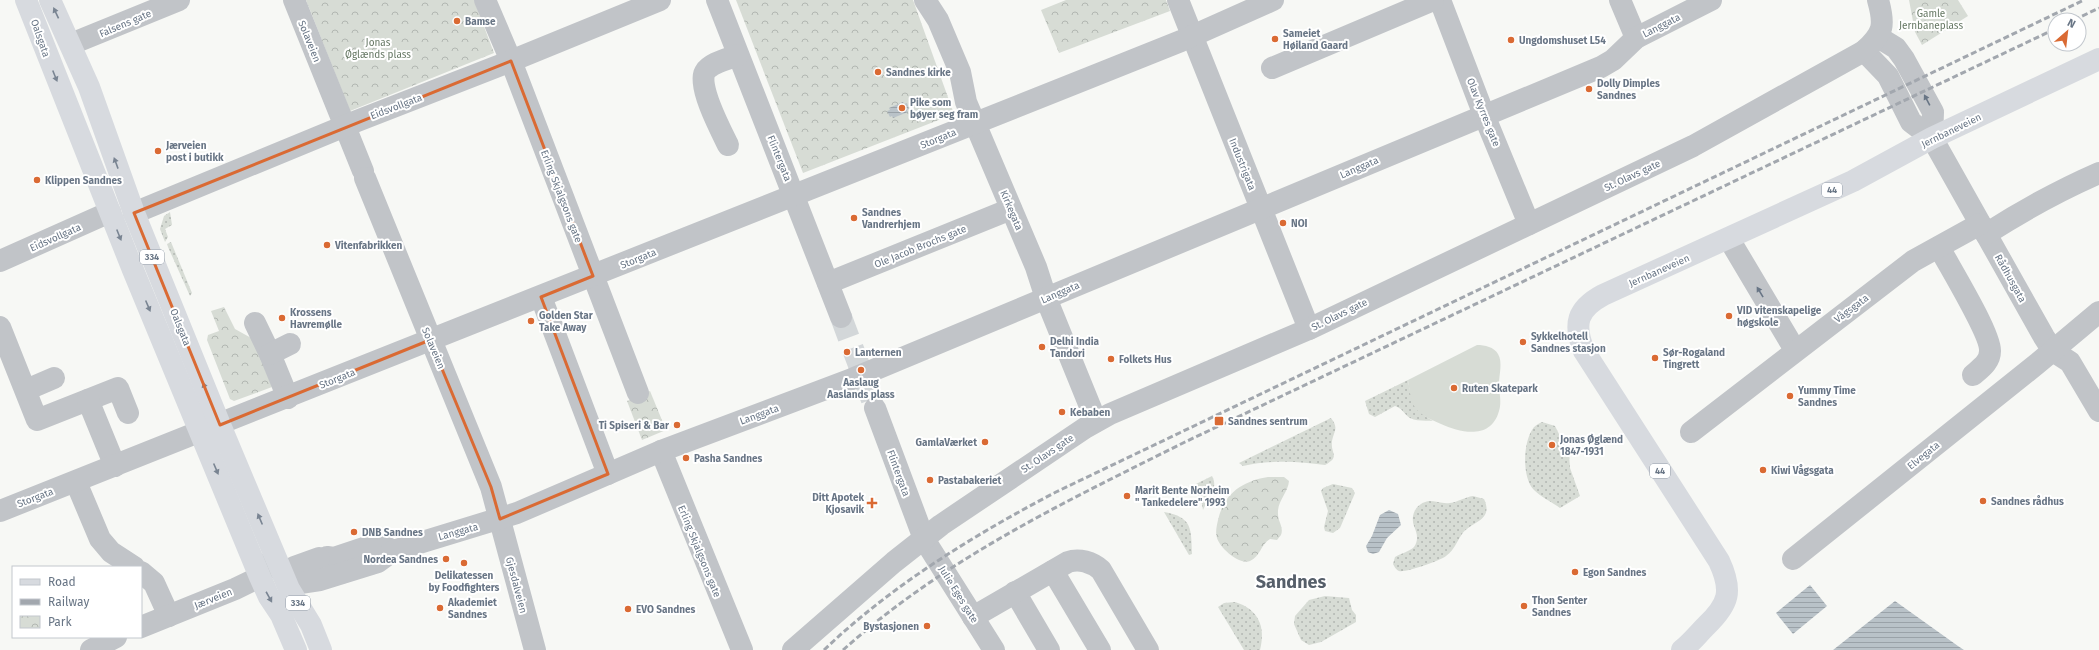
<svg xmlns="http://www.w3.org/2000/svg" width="2099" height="650" viewBox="0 0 2099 650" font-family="'Fira Sans',sans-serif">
	<defs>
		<pattern id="grass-dots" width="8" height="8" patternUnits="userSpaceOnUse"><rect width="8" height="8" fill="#d7dcd5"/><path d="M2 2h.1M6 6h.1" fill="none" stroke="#b2b7b2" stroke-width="1.8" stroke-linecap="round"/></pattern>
		<pattern id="park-crowns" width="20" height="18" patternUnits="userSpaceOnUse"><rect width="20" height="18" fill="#d7dcd5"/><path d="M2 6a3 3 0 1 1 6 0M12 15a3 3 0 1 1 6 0" fill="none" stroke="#b2b7b2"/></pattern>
		<pattern id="water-rules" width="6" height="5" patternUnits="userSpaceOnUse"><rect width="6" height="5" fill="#b9c2c8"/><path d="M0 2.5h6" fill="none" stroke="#9aa2a8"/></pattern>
	</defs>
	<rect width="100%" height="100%" fill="#f7f8f5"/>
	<g fill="url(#grass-dots)">
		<path d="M170 212 172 225 165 229 168 237 165 242 160 229 164 216Z"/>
		<path d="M171 242 192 293 190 296 168 247 167 244Z"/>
		<path d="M1408 380C1411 399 1415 411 1433 421 1426 420 1417 422 1410 418 1404 414 1402 408 1395 406L1375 417 1369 414 1365 401Z"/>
		<path d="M1331 418C1339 428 1334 431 1332 441 1330 454 1341 456 1325 465 1297 461 1271 460 1243 466L1239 463Z"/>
		<path d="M1542 422 1555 426 1569 454 1570 468 1580 496 1560 508C1552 502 1541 497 1534 490 1522 478 1523 444 1532 430 1534 426 1538 424 1542 422Z"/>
		<path d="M1212 476C1219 488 1208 499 1203 510L1201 499 1190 487Z"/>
		<path d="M1333 484 1352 488 1355 493 1340 528 1333 533 1325 531 1324 527 1328 511 1321 491 1323 488Z"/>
		<path d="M1473 496 1484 499C1494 521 1472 521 1462 534 1456 543 1455 549 1446 556 1440 561 1405 573 1399 571 1396 570 1394 566 1393 564L1395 557C1401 553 1409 552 1414 547 1419 540 1417 533 1414 526 1410 515 1416 503 1429 501 1436 501 1442 504 1450 503 1458 502 1465 497 1473 496Z"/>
		<path d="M1164 512C1193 517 1191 529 1192 554L1189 555Z"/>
		<path d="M1325 596 1349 598 1352 610 1356 615V622L1321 642 1309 645 1301 640 1294 624 1295 616 1309 600Z"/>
		<path d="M1235 602C1258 609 1266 626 1260 650H1244L1218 607 1224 603Z"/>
	</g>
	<g fill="url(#park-crowns)">
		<path d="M306 0H474L494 53 350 111Z"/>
		<path d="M736 0H913L954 114 803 173Z"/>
		<path d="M1066 0H1166L1170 11 1059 53 1041 10Z"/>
		<path d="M1909 0H1958L1968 16 1922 45 1915 32Z"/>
		<path d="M224 307 235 329 253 339 272 387 234 401 230 399 207 340 208 335 219 331 211 311Z"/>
		<path d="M650 391 666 430 642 440 627 401Z"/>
		<path d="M1268 477H1284L1289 481C1288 493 1277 501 1278 514 1278 522 1284 527 1281 535L1277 540 1270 539C1261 544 1260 557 1250 561 1239 565 1220 548 1217 538 1215 532 1217 525 1218 520 1224 493 1243 481 1268 477Z"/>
	</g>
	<path fill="#d7dcd5" d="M1477 345C1485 345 1494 347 1498 354 1503 362 1499 375 1499 384 1499 393 1502 402 1499 411 1491 440 1461 433 1441 424 1413 412 1412 408 1408 380Z"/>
	<g fill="url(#water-rules)">
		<path d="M903 102 904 104 907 103 909 109 907 110 908 112 893 118 892 116 890 117 887 111 890 110 889 108Z"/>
		<path d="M1389 510 1398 514 1401 525 1387 538 1379 552 1373 554 1368 552 1366 546 1372 536 1380 515Z"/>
		<path d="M1810 585 1827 606 1793 634 1776 613Z"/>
		<path d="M1895 601 1958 646 1964 650H1833Z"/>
	</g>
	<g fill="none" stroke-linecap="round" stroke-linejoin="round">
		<path stroke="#d3d7d9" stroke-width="22" stroke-dasharray="22 11" stroke-linecap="butt" d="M841 317 875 408"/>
		<g stroke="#c1c4c8" stroke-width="22">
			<path d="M294 0 363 171"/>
			<path d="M485 0 511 61 638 393"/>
			<path d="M717 0 841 317"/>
			<path d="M925 0 938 20 960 72 966 102 1036 267 1046 298 1096 421"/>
			<path d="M1178 0 1309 329"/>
			<path d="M1440 0 1484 115 1529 224"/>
			<path d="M1620 0 1636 38"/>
			<path d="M1878 37 1896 48 1904 59 1933 112 1932 138"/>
			<path d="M71 44 179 0"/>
			<path d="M1864 51 1888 76 1911 122 1932 138 2044 337 2053 351 2070 362 2099 411"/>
			<path d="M1272 68 1433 0"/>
			<path d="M728 145C721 131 697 85 705 72 710 63 728 59 738 55"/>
			<path d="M365 178 491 487 535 650"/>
			<path d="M134 213 357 121 511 61 660 0"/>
			<path d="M1986 234C2022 211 2060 190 2099 173"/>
			<path d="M1729 239 1795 350"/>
			<path d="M1939 247C1949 266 1991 334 1990 351 1990 362 1981 368 1973 375"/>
			<path d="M0 261 110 212"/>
			<path d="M828 283 1011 209"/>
			<path d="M541 297 608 474"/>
			<path d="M255 323 270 354 288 398"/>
			<path d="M0 327 37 420 118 388 128 413"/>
			<path d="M270 354 290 344"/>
			<path d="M26 390 54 378"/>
			<path d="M88 400 115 466"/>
			<path d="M875 408 924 539 994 650"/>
			<path d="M1691 432 1913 261 1980 224"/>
			<path d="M661 451 742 650"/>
			<path d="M76 482 100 539 111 552 134 567"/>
			<path d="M0 511 1091 77 1181 41 1273 0"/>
			<path d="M327 557 334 558 379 543 393 551"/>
			<path d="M1793 559 2038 363 2099 312"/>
			<path d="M294 567 319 558"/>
			<path d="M1053 571 1100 650"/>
			<path d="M141 572 154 583 169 616"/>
			<path d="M300 583 320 580 378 562 393 551 517 513 661 451 852 379 1601 67 1613 60 1636 38 1711 0"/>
			<path d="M1015 592 1049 650"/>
			<path d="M973 617 1068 562C1079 558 1092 562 1101 570L1148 650"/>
			<path d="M141 627 235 589 260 577 271 561"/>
			<path d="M91 650 116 637"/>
			<path d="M793 650 894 562 941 525 1085 428 1110 414 1309 329 1693 146 1864 51C1884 33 1885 25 1878 0"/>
		</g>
		<g stroke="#d7dadf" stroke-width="22">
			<path d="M26 0 133 270 260 577 269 597 281 615 296 650"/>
			<path d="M50 0 89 87 134 213 220 425 289 589 311 625 321 650"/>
			<path d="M1682 650C1691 643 1698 634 1706 626 1729 604 1733 591 1719 561L1584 351C1573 324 1577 309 1603 295L1853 181 1932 138 2099 59"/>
		</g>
		<g stroke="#a2a7ae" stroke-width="3" stroke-dasharray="6 3" stroke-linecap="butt">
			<path d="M2074 20 2099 8"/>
			<path d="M824 650C892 585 974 535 1056 492L2084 0"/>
			<path d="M843 650C946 558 1063 503 1185 442L2055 29"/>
		</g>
	</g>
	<defs><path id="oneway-solid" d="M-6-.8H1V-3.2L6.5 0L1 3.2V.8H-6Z"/></defs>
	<g fill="#798492">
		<use href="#oneway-solid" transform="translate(56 13) rotate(-115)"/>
		<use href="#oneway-solid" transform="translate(55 76) rotate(68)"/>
		<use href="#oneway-solid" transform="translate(116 163) rotate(-110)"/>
		<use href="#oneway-solid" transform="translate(119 235) rotate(68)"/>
		<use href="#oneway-solid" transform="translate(148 306) rotate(67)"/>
		<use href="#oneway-solid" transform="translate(205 388) rotate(-112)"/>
		<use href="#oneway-solid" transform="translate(216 469) rotate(67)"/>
		<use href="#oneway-solid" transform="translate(260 519) rotate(-113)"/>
		<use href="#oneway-solid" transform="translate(269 597) rotate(61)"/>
	</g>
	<g fill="#687585">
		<use href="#oneway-solid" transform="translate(1927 100) rotate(-118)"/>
		<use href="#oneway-solid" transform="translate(1760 292) rotate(-121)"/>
	</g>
	<path fill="none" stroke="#da6a33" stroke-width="3" stroke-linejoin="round" d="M511 61 593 276 541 297 608 474 500 519 491 487 430 340 220 425 134 213Z"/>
	<g fill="#da6a33" stroke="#fff" stroke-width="1.5">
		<circle cx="457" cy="21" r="4"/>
		<circle cx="1275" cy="39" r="4"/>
		<circle cx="1511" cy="40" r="4"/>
		<circle cx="878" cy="72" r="4"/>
		<circle cx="1589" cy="89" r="4"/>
		<circle cx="902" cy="108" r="4"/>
		<circle cx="158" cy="151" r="4"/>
		<circle cx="37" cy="180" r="4"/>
		<circle cx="854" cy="218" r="4"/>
		<circle cx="1283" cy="223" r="4"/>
		<circle cx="327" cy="245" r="4"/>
		<circle cx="1729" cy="316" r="4"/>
		<circle cx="282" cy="318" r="4"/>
		<circle cx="531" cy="321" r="4"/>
		<circle cx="1523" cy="342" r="4"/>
		<circle cx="1042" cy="347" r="4"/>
		<circle cx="847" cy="352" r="4"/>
		<circle cx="1655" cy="358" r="4"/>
		<circle cx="1111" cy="359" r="4"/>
		<circle cx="861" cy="370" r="4"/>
		<circle cx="1454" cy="388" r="4"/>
		<circle cx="1790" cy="396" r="4"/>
		<circle cx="1062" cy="412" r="4"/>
		<rect x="1214" y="416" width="10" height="10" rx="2"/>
		<circle cx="677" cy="425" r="4"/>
		<circle cx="985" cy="442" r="4"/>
		<circle cx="1552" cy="445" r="4"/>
		<circle cx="686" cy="458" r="4"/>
		<circle cx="1763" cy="470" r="4"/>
		<circle cx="930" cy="480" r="4"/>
		<circle cx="1127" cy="496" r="4"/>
		<circle cx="1983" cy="501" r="4"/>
		<path d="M870 497h4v4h4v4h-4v4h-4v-4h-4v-4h4z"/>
		<circle cx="354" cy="532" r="4"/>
		<circle cx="446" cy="559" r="4"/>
		<circle cx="464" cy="563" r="4"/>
		<circle cx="1575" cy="572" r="4"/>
		<circle cx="1524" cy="606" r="4"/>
		<circle cx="440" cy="608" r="4"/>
		<circle cx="628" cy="609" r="4"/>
		<circle cx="927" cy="626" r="4"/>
	</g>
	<g text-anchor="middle" stroke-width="4" stroke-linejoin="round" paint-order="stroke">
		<g fill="#fff" stroke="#959eaa" stroke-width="1">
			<rect x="1822" y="183" width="20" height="14" rx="3"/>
			<rect x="140" y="250" width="24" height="14" rx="3"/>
			<rect x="1650" y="464" width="20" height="14" rx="3"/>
			<rect x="286" y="596" width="24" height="14" rx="3"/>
		</g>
		<g font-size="9" font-weight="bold" fill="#687585">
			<text x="1832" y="193">44</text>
			<text x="152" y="260">334</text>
			<text x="1660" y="474">44</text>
			<text x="298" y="606">334</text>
		</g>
		<g font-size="10" fill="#657763" stroke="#fff">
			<text x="1931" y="17">Gamle<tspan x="1931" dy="12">Jernbaneplass</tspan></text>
			<text x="378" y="46">Jonas<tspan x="378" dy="12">Øglænds plass</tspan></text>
		</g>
		<g font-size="10" font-weight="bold" fill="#687585" stroke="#fff" text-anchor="start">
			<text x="465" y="25">Bamse</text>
			<text x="1283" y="37">Sameiet<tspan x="1283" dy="12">Høiland Gaard</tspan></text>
			<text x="1519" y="44">Ungdomshuset L54</text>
			<text x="886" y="76">Sandnes kirke</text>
			<text x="1597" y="87">Dolly Dimples<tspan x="1597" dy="12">Sandnes</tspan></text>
			<text x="910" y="106">Pike som<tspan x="910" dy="12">bøyer seg fram</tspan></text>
			<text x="166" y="149">Jærveien<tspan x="166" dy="12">post i butikk</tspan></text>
			<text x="45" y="184">Klippen Sandnes</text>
			<text x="862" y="216">Sandnes<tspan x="862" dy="12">Vandrerhjem</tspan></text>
			<text x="1291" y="227">NOI</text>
			<text x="335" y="249">Vitenfabrikken</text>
			<text x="1737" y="314">VID vitenskapelige<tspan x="1737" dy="12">høgskole</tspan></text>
			<text x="290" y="316">Krossens<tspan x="290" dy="12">Havremølle</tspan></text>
			<text x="539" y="319">Golden Star<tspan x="539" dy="12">Take Away</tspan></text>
			<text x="1531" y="340">Sykkelhotell<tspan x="1531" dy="12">Sandnes stasjon</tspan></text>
			<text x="1050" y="345">Delhi India<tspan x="1050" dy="12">Tandori</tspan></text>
			<text x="855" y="356">Lanternen</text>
			<text x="1663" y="356">Sør-Rogaland<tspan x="1663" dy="12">Tingrett</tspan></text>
			<text x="1119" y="363">Folkets Hus</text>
			<text x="861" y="386" text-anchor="middle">Aaslaug<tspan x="861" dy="12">Aaslands plass</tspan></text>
			<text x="1462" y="392">Ruten Skatepark</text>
			<text x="1798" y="394">Yummy Time<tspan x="1798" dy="12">Sandnes</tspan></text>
			<text x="1070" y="416">Kebaben</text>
			<text x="1228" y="425">Sandnes sentrum</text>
			<text x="669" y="429" text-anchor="end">Ti Spiseri &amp; Bar</text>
			<text x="1560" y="443">Jonas Øglænd<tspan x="1560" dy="12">1847-1931</tspan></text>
			<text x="977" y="446" text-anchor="end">GamlaVærket</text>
			<text x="694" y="462">Pasha Sandnes</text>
			<text x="1771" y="474">Kiwi Vågsgata</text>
			<text x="938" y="484">Pastabakeriet</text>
			<text x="1135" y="494">Marit Bente Norheim<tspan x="1135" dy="12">" Tankedelere" 1993</tspan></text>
			<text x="864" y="501" text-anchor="end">Ditt Apotek<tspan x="864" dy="12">Kjosavik</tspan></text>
			<text x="1991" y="505">Sandnes rådhus</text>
			<text x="362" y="536">DNB Sandnes</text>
			<text x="438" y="563" text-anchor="end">Nordea Sandnes</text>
			<text x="1583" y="576">Egon Sandnes</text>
			<text x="464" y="579" text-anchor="middle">Delikatessen<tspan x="464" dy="12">by Foodfighters</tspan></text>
			<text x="1532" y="604">Thon Senter<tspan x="1532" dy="12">Sandnes</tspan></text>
			<text x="448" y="606">Akademiet<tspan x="448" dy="12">Sandnes</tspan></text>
			<text x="636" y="613">EVO Sandnes</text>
			<text x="919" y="630" text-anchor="end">Bystasjonen</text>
		</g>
		<g font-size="10" fill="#687585" stroke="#fff">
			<text transform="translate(125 23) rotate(-23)" y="4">Falsens gate</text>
			<text transform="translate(1661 25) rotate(-27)" y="4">Langgata</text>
			<text transform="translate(41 38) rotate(71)" y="4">Oalsgata</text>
			<text transform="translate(310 41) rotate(68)" y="4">Solaveien</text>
			<text transform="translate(396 106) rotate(-21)" y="4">Eidsvollgata</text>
			<text transform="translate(1484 112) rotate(68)" y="4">Olav Kyrres gate</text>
			<text transform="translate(1951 130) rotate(-26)" y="4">Jernbaneveien</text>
			<text transform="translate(938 138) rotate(-22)" y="4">Storgata</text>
			<text transform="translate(780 158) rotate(68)" y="4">Flintergata</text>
			<text transform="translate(1243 164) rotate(68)" y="4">Industrigata</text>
			<text transform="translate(1359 167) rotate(-23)" y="4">Langgata</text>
			<text transform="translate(1632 175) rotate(-25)" y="4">St. Olavs gate</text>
			<text transform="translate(562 196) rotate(69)" y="4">Erling Skjalgsons gate</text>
			<text transform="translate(1012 210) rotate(67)" y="4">Kirkegata</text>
			<text transform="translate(55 237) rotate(-24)" y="4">Eidsvollgata</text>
			<text transform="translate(920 246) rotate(-22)" y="4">Ole Jacob Brochs gate</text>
			<text transform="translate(638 258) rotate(-22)" y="4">Storgata</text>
			<text transform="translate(1659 270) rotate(-24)" y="4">Jernbaneveien</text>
			<text transform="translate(2011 278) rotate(61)" y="4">Rådhusgata</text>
			<text transform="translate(1060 292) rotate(-23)" y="4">Langgata</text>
			<text transform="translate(1851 308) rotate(-37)" y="4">Vågsgata</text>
			<text transform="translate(1339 314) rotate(-26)" y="4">St. Olavs gate</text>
			<text transform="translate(181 327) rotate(68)" y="4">Oalsgata</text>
			<text transform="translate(434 348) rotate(67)" y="4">Solaveien</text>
			<text transform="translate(337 378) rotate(-22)" y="4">Storgata</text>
			<text transform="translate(759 414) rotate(-20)" y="4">Langgata</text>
			<text transform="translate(1047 453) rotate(-34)" y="4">St. Olavs gate</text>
			<text transform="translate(1923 455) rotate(-39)" y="4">Elvegata</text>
			<text transform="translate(899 473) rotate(70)" y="4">Flintergata</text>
			<text transform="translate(35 497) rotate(-21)" y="4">Storgata</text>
			<text transform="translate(458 531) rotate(-15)" y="4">Langgata</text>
			<text transform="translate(700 551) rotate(68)" y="4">Erling Skjalgsons gate</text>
			<text transform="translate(517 585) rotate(75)" y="4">Gjesdalveien</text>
			<text transform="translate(959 594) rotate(58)" y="4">Julie Eges gate</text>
			<text transform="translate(213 598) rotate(-22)" y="4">Jærveien</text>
		</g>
		<g font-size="18" font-weight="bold" fill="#565f6a" stroke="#fff">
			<text x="1291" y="588">Sandnes</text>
		</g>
	</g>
	<rect x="12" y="566" width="130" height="72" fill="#ffffff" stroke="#c3c8ce"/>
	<rect x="20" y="579" width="20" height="6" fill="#d7dadf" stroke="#c3c8ce"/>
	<text x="48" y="586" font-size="12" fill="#687585">Road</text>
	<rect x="20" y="599" width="20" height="6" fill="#a2a7ae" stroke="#c3c8ce"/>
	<text x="48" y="606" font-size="12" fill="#687585">Railway</text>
	<rect x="20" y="616" width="20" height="12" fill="url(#park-crowns)" stroke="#c3c8ce"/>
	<text x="48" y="626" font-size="12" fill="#687585">Park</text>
	<g transform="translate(2067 32) rotate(28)"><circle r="19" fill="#ffffff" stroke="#c3c8ce"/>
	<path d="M0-3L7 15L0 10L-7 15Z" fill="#da6a33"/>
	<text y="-6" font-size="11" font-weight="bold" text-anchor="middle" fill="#687585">N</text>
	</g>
</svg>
